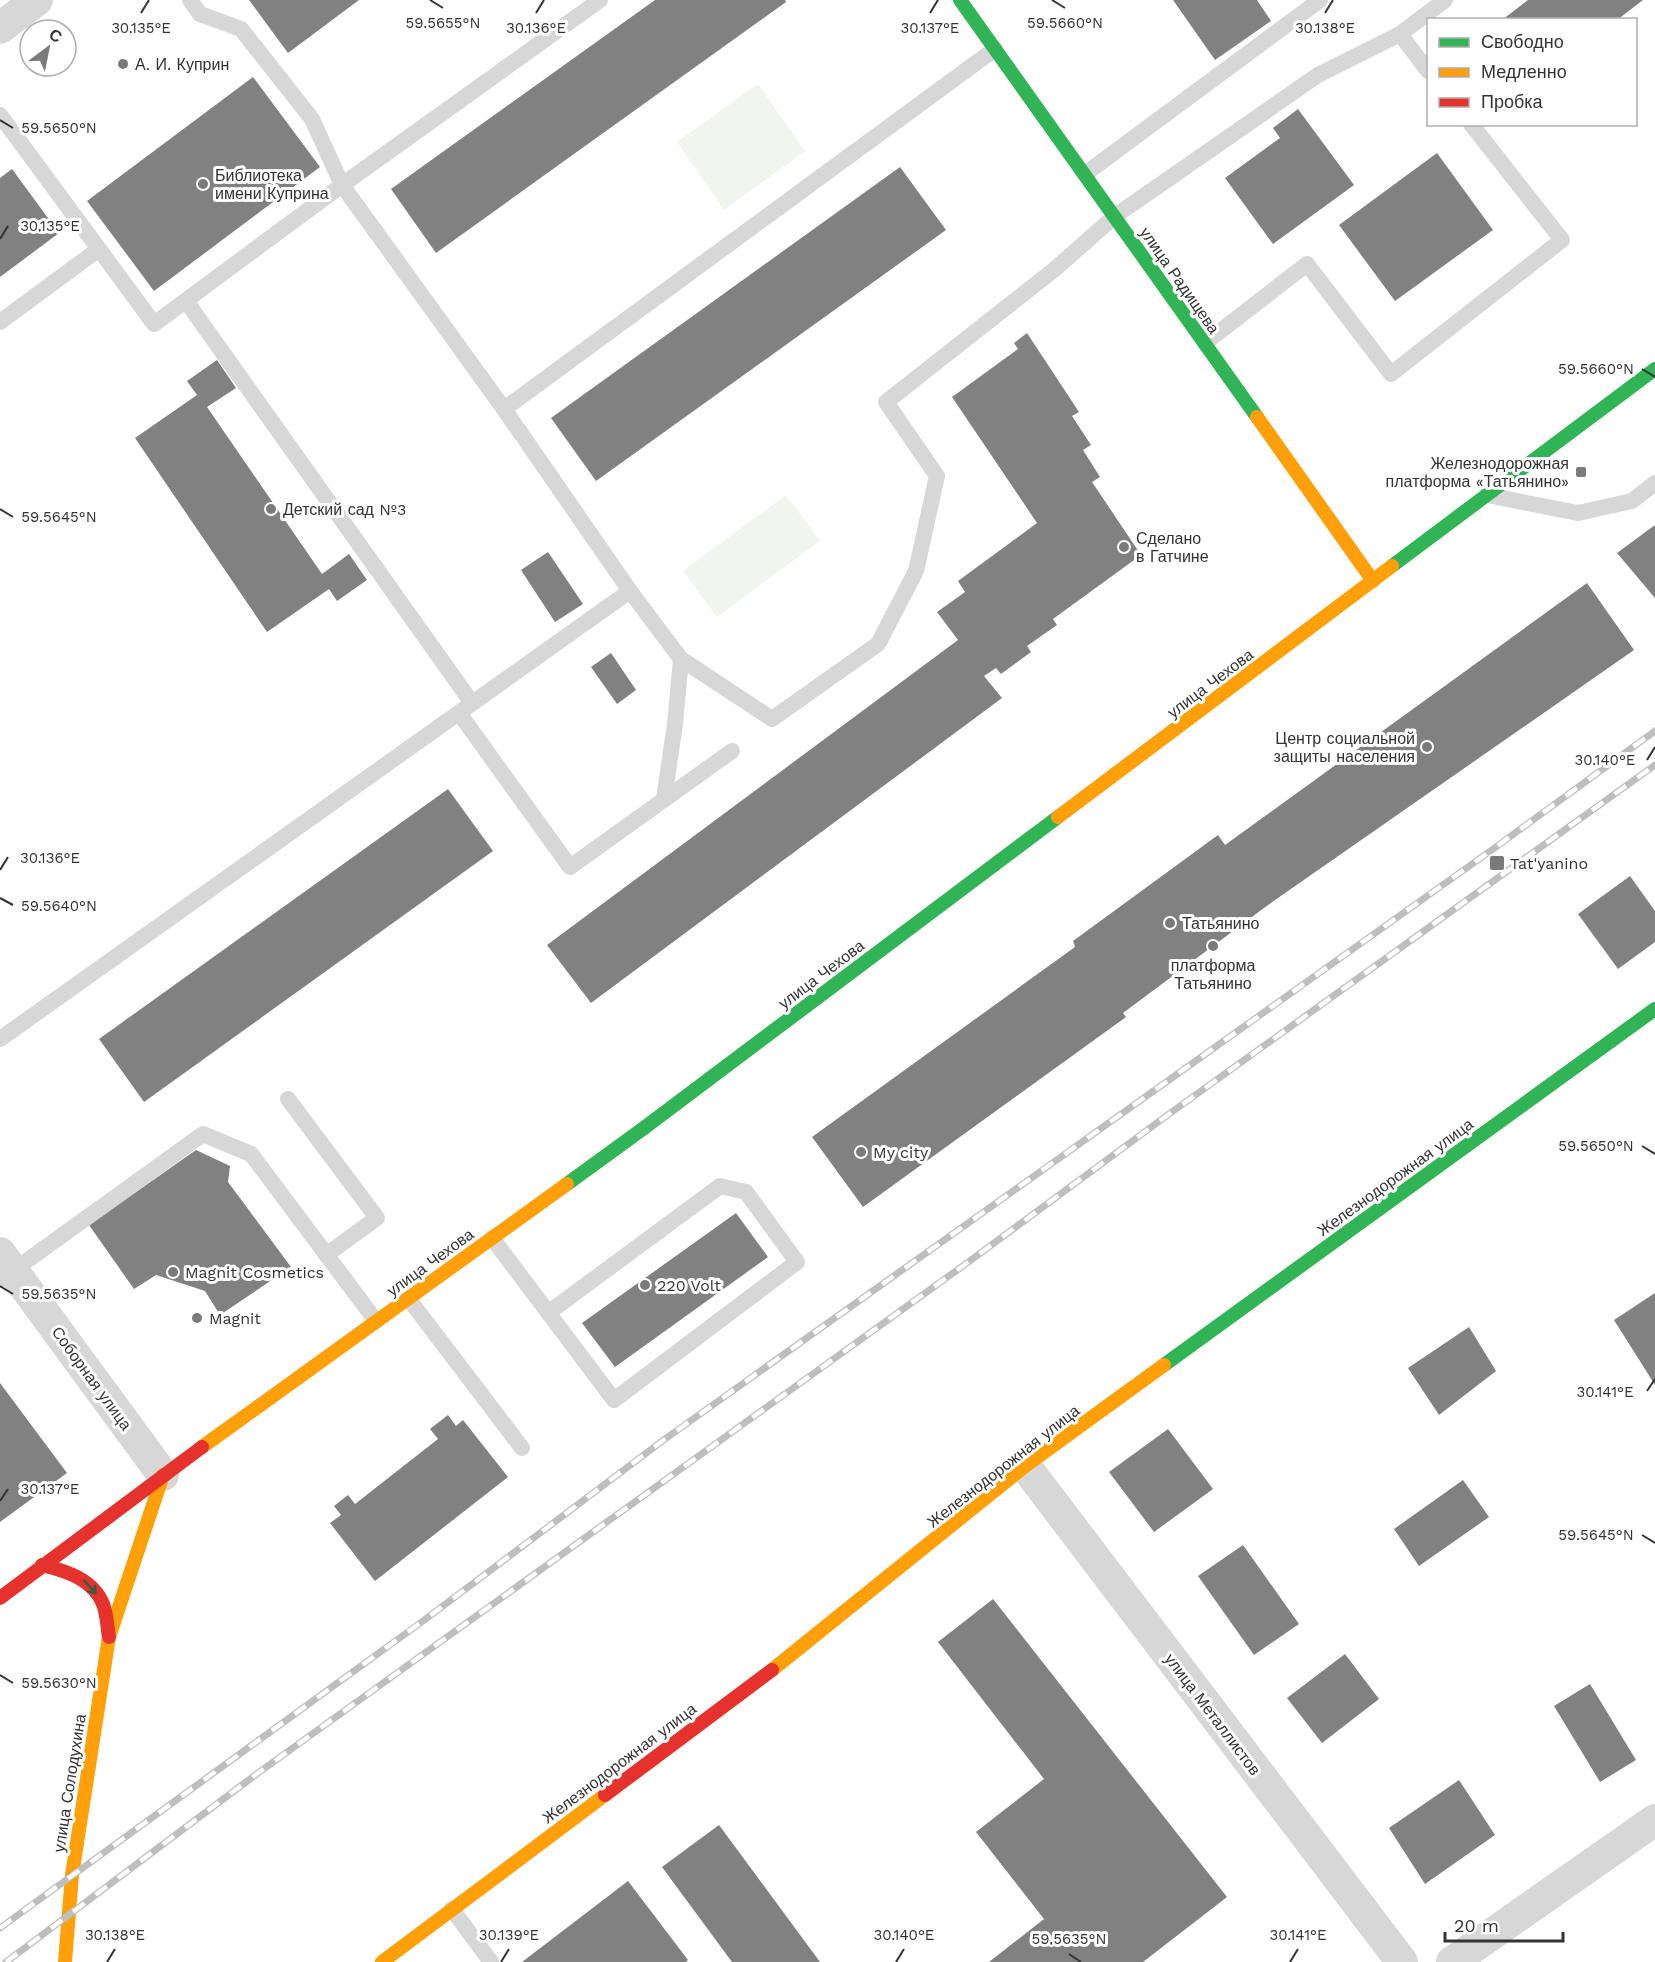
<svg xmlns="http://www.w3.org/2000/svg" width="1655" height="1962" viewBox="0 0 1655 1962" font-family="'Work Sans',sans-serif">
	<rect width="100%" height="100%" fill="#fff"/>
	<g fill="#f1f5ed">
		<path d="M758 84 805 151 724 210 677 142Z"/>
		<path d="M786 495 820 541 717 617 683 571Z"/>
	</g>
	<g fill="#818181">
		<path d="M249 0H359L288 53Z"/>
		<path d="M655 0H785L786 2 436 253 391 189Z"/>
		<path d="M1173 0H1257L1271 21 1215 60Z"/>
		<path d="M1528 0H1643L1617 20H1502Z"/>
		<path d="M253 77 320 167 154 291 87 201Z"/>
		<path d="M1298 109 1354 185 1273 244 1225 178 1280 138 1273 128Z"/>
		<path d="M1437 153 1493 230 1395 301 1339 225Z"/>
		<path d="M900 167 946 230 596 481 551 418Z"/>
		<path d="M12 169 59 233 0 277V178Z"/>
		<path d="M1027 333 1079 412 1072 416 1091 445 1083 450 1100 477 1092 482 1141 555 1053 619 1057 625 1027 646 1031 652 1001 674 996 668 984 676 1002 698 591 1003 547 945 958 640 937 612 965 592 958 581 1037 523 952 397 1018 349 1014 343Z"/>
		<path d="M217 360 236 388 207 407 322 574 349 554 367 580 337 601 329 589 267 632 135 438 197 395 187 381Z"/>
		<path d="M1655 525V598L1617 553Z"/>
		<path d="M548 552 583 604 555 622 521 570Z"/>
		<path d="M1587 583 1634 650 1268 905 1123 1013 1126 1017 863 1207 812 1137 1075 947 1073 941 1218 835 1225 845Z"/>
		<path d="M611 653 636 690 617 704 591 667Z"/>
		<path d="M448 789 493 851 144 1102 99 1039Z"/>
		<path d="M1630 876 1655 911V942L1618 969 1578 914Z"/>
		<path d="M196 1150 230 1166 228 1182 291 1267 220 1315 205 1291 156 1275 134 1289 89 1225Z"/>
		<path d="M736 1213 768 1257 615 1367 582 1323Z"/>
		<path d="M1655 1293V1385L1614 1320Z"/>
		<path d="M1469 1327 1496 1371 1439 1415 1408 1368Z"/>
		<path d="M0 1383 67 1473 0 1522Z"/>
		<path d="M448 1415 456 1426 463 1420 508 1477 375 1581 330 1523 341 1515 334 1506 348 1495 355 1504 438 1439 430 1429Z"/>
		<path d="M1168 1429 1213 1489 1154 1532 1109 1472Z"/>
		<path d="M1463 1480 1489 1517 1419 1566 1394 1529Z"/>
		<path d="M1243 1545 1299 1624 1254 1655 1198 1576Z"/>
		<path d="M993 1599 1227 1897 1143 1962H989L1044 1919 976 1832 1044 1779 938 1642Z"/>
		<path d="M1345 1654 1379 1699 1322 1743 1287 1698Z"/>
		<path d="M1590 1684 1636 1760 1600 1782 1554 1706Z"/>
		<path d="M1459 1780 1495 1835 1425 1884 1389 1828Z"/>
		<path d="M719 1825 820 1962H732L662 1867Z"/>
		<path d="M628 1881 688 1960 686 1962H522Z"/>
	</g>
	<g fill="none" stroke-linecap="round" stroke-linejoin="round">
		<g stroke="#d7d7d7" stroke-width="16">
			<path d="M190 0 200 14 241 29 312 119 342 185 504 409 630 591 681 659 772 719 878 644 916 571 937 476 886 402 1055 269 1115 216 1318 75 1400 34 1445 0"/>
			<path d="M1400 34 1428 71"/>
			<path d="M0 115 99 249 0 322"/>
			<path d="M1085 174 1320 0"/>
			<path d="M99 249 154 324 342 185 600 0"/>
			<path d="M186 301 472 703"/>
			<path d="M1205 343 1307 264 1391 374 1562 240 1471 124"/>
			<path d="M504 409 995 49"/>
			<path d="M1487 495 1578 513 1632 501 1655 483"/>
			<path d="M459 713 570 867 732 751"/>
			<path d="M664 799 675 724 681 659"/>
			<path d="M0 1039 630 591"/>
			<path d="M288 1099 377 1218 326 1255"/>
			<path d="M492 1238 614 1400 797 1262 746 1192 720 1186 548 1313"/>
			<path d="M0 1280 203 1134 251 1154 376 1321"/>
			<path d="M408 1298 522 1448"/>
			<path d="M452 1909 491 1962"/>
		</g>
		<g stroke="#d7d7d7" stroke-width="32">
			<path d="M0 28 37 0"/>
			<path d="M0 1253 163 1475"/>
			<path d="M1025 1466 1402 1962"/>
			<path d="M1452 1962 1655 1820"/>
		</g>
		<g stroke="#30b455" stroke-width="14">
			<path d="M960 0 1257 417"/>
			<path d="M1392 566 1655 369"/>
			<path d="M567 1184 644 1128 1058 817"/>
			<path d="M1164 1365 1655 1009"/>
		</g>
		<g stroke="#ff9f0a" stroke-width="14">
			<path d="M1257 417 1373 581"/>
			<path d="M1058 817 1392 566"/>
			<path d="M202 1447 567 1184"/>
			<path d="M772 1670 1025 1466 1164 1365"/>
			<path d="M65 1962 72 1875 109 1637 163 1475"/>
			<path d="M382 1962 605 1795"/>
		</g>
		<g stroke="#e5322d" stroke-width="14">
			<path d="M42 1565C66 1571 93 1579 103 1604 107 1614 107 1626 109 1637"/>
			<path d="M0 1598 202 1447"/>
			<path d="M605 1795 772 1670"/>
		</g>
		<defs>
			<g id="rail">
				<path d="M0 1928 427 1618 665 1439 1489 852 1655 731"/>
				<path d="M6 1962 258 1773 967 1263 1169 1114 1655 765"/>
			</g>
		</defs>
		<use href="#rail" stroke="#bebebe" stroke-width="7"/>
		<use href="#rail" stroke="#fff" stroke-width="4.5" stroke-dasharray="14" stroke-linecap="butt"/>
	</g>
	<defs><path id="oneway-shaft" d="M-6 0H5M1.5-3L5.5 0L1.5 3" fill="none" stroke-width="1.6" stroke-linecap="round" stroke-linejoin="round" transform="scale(1.5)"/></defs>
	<use stroke="#32603f" href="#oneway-shaft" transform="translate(90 1587) rotate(48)"/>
	<path fill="none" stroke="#333" stroke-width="2" d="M430 0 443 8M1052 0 1065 8M141 13 149 0M536 13 544 0M930 13 938 0M1325 13 1333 0M0 120 13 128M0 239 8 226M1642 369 1655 377M0 509 13 517M1647 760 1655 747M0 870 8 857M0 898 13 905M1642 1146 1655 1154M0 1286 13 1294M1647 1391 1655 1379M0 1501 8 1489M1642 1535 1655 1543M0 1675 13 1683M1069 1954 1081 1962M107 1962 115 1949M501 1962 509 1949M896 1962 904 1949M1290 1962 1298 1949"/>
	<g fill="#7a7a7a" stroke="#fff" stroke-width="2">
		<circle cx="123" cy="64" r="6"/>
		<circle cx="203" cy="184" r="6"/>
		<rect x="1575" y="466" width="12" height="12" rx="3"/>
		<circle cx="271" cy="509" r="6"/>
		<circle cx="1124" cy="547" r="6"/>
		<circle cx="1427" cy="747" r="6"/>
		<rect x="1489" y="855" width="16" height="16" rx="3"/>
		<circle cx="1170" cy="923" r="6"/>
		<circle cx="1213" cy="946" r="6"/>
		<circle cx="861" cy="1152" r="6"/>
		<circle cx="173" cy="1272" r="6"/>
		<circle cx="645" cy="1285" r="6"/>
		<circle cx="197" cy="1318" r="6"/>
	</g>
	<g text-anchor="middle" stroke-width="6" stroke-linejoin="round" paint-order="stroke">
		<g font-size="16" fill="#333" stroke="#fff" text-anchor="start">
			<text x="135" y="70">А. И. Куприн</text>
			<text x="215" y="181">Библиотека<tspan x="215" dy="18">имени Куприна</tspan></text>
			<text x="1569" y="469" text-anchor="end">Железнодорожная<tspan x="1569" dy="18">платформа «Татьянино»</tspan></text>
			<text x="283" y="515">Детский сад №3</text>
			<text x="1136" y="544">Сделано<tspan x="1136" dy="18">в Гатчине</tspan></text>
			<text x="1415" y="744" text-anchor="end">Центр социальной<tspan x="1415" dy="18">защиты населения</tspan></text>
			<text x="1510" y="869">Tat'yanino</text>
			<text x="1182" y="929">Татьянино</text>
			<text x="1213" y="971" text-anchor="middle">платформа<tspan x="1213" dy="18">Татьянино</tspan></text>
			<text x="873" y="1158">My city</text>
			<text x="185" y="1278">Magnit Cosmetics</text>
			<text x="657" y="1291">220 Volt</text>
			<text x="209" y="1324">Magnit</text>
		</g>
		<g font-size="16" fill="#333" stroke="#fff">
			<text transform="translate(1180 280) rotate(55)" y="6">улица Радищева</text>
			<text transform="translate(1210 683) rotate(-37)" y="6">улица Чехова</text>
			<text transform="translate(821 974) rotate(-37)" y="6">улица Чехова</text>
			<text transform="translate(1395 1177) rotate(-36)" y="6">Железнодорожная улица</text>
			<text transform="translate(430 1262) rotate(-36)" y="6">улица Чехова</text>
			<text transform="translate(92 1378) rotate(54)" y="6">Соборная улица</text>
			<text transform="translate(1003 1466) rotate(-38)" y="6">Железнодорожная улица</text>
			<text transform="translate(1213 1714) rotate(53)" y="6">улица Металлистов</text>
			<text transform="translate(619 1763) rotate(-37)" y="6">Железнодорожная улица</text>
			<text transform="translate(69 1783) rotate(-81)" y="6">улица Солодухина</text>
		</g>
	</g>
	<g font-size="15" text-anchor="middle" fill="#333" stroke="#fff" stroke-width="6" stroke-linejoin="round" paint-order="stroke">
		<text x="443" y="28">59.5655°N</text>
		<text x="1065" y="28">59.5660°N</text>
		<text x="930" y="33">30.137°E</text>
		<text x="141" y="33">30.135°E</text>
		<text x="536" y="33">30.136°E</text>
		<text x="1325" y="33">30.138°E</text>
		<text x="59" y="133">59.5650°N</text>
		<text x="50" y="231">30.135°E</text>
		<text x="1596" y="374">59.5660°N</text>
		<text x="59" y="522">59.5645°N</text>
		<text x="1605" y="765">30.140°E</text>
		<text x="50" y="863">30.136°E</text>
		<text x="59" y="911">59.5640°N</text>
		<text x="1596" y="1151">59.5650°N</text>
		<text x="59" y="1299">59.5635°N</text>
		<text x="1605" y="1397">30.141°E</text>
		<text x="50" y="1494">30.137°E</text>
		<text x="1596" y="1540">59.5645°N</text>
		<text x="59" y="1688">59.5630°N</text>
		<text x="115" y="1940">30.138°E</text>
		<text x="509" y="1940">30.139°E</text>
		<text x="904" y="1940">30.140°E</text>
		<text x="1298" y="1940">30.141°E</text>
		<text x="1069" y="1944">59.5635°N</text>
	</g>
	<rect x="1427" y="18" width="210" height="108" fill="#ffffff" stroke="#adadad" stroke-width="1.5"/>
	<rect x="1439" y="38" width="30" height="9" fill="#30b455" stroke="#adadad" stroke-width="1.5"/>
	<text x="1481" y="48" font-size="18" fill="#333333">Свободно</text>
	<rect x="1439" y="68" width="30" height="9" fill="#ff9f0a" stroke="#adadad" stroke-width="1.5"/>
	<text x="1481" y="78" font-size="18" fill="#333333">Медленно</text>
	<rect x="1439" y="98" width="30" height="9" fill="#e5322d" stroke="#adadad" stroke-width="1.5"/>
	<text x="1481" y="108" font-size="18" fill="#333333">Пробка</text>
	<g transform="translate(48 48) rotate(32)"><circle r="28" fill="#ffffff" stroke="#adadad" stroke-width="1.5"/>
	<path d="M0-4.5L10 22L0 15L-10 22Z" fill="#7a7a7a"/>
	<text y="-9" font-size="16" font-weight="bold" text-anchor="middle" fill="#333333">С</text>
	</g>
	<path d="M1445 1932v9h118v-9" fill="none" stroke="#333333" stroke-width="3"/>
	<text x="1454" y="1932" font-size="18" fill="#333333" stroke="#ffffff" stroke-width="4.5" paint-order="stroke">20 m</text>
</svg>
